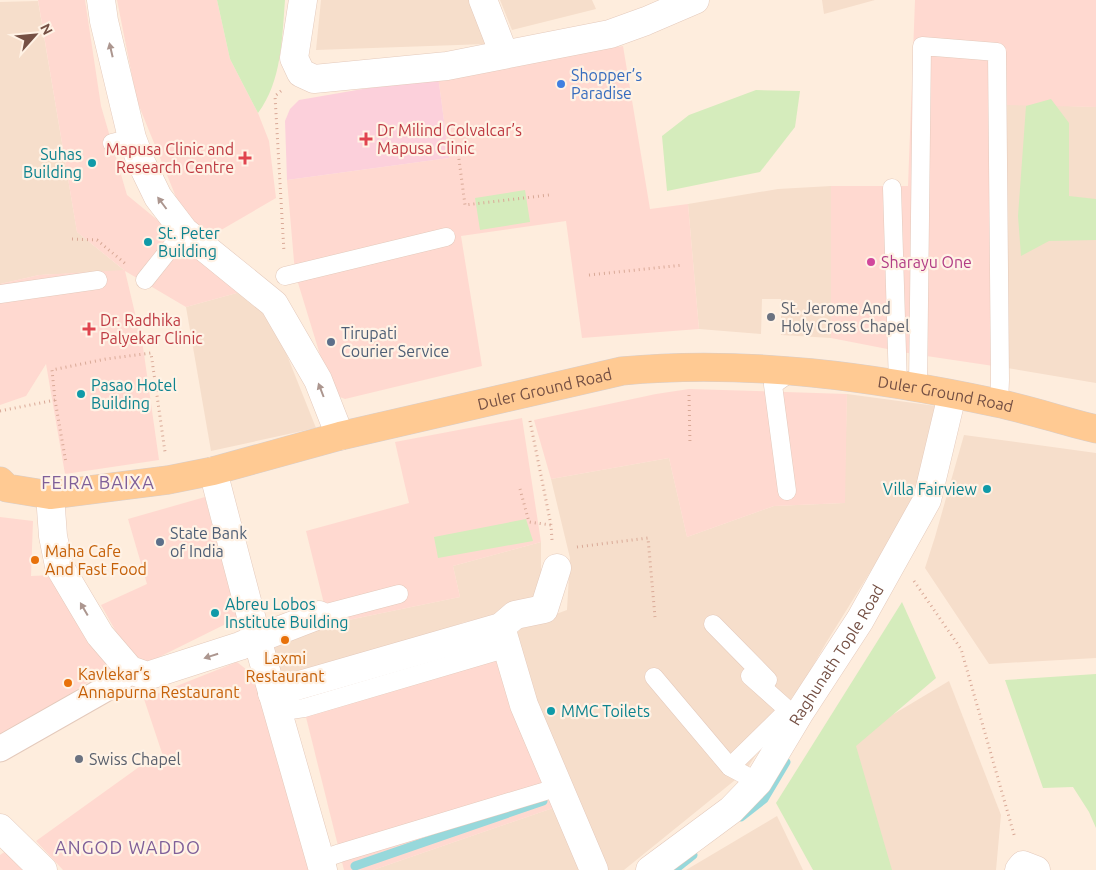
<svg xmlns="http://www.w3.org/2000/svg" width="1096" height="870" viewBox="0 0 1096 870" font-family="Ubuntu,sans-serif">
	<rect width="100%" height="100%" fill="#feeddd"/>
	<g fill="#f6decb">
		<path d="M321 0H470L486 44 316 50Z"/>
		<path d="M500 0H592L596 9 512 30Z"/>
		<path d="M822 0H875L824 14Z"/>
		<path d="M38 1 77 232 125 271 39 275 0 284V2Z"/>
		<path d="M1006 104 1096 107V383L1007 368Z"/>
		<path d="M831 186V338L781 335V299H762L761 334 699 329 688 204 778 189Z"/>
		<path d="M244 291 271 315 316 428 211 451 186 307Z"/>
		<path d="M847 394 936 406 918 495 826 643 795 697 793 696 745 772 624 870H607L534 704 512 639 523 626 567 610 570 558 551 479 669 458 687 537 774 506 844 503Z"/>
		<path d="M964 435 1096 453V658L989 664 925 568 935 537Z"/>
		<path d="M541 542V604L465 622 285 683 269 639 329 624 460 597 453 566Z"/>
		<path d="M949 681 1001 815 996 870H884L832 751Z"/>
		<path d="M556 807 585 870H373Z"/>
		<path d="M777 816 803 870H686Z"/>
	</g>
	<g fill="#ffd9d0">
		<path d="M38 0H85L101 106 127 195 244 291 186 307 125 271 143 347 159 460 65 474 46 364 26 396 0 405V284L39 275 124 270 77 232Z"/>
		<path d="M117 0H217L230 59 258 113 269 141 276 198 209 237 180 207 137 101Z"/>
		<path d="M915 0H1096V107L1006 105 1007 368 913 354 831 338V186H908Z"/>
		<path d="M623 46 650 209 688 204 699 329 582 338 566 221 461 236 482 366 345 399 332 394 295 273 287 180 449 158 438 76Z"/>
		<path d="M689 389 847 394 845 503 774 506 687 537 669 458 551 479 534 420 656 394Z"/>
		<path d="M522 418 541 542 453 566 460 597 329 624 306 531 409 503 395 442Z"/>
		<path d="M205 497 220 555 242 616 141 666 124 646 101 605 147 584 128 519Z"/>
		<path d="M0 517 33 521 31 576 54 575 114 666 0 738Z"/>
		<path d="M493 640 556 807 373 870H344L300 693Z"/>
		<path d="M237 662 252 674 301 823 310 870H63L36 841 139 767 163 756 144 699Z"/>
		<path d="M10 848 31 870H0V855Z"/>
	</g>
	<path fill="#fcd0db" d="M438 76 449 158 287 180 285 121 290 109 299 100Z"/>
	<g fill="#d5ecbc">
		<path d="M217 0H285C282 38 282 81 258 113L230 59Z"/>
		<path d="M756 90 800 91 795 127 760 172 667 191 662 136 689 115Z"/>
		<path d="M1051 99 1069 123V196L1096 199V240L1049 241 1021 256 1018 216 1026 106Z"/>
		<path d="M525 190 530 222 480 230 475 198Z"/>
		<path d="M526 519 533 541 438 558 434 537Z"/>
		<path d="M902 602 936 678 856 746 892 870H813L776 803Z"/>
		<path d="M1096 674V828L1089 812 1073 787 1043 788 1005 680Z"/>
	</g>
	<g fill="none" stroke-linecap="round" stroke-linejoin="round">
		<g stroke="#97d8db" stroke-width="9">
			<path d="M741 817 764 799 786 762"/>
			<path d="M355 866 543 801"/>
			<path d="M674 870 693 855"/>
		</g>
		<defs>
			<g id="service">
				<path d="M112 143 132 138"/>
				<path d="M892 188 898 385"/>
				<path d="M285 276 446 237"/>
				<path d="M145 280 184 231"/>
				<path d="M0 294 98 280"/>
				<path d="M918 388 922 46 997 52 1000 380 999 403"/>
				<path d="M787 491 773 385 791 372"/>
				<path d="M319 615 399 594"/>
				<path d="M713 624 768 680"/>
				<path d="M654 677 730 767 758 782"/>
				<path d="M277 712 304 708 508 648"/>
				<path d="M730 767 788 710 750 676"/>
				<path d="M320 860 340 853 559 787"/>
			</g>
			<path id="pedestrian" d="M0 749 116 683 130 670"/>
			<g id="minor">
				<path d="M303 0 294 58 301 73 314 79 447 66 610 34 646 21 695 0"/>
				<path d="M483 0 504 54"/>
				<path d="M501 627 524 705 594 870"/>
				<path d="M257 639 319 615"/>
				<path d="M272 693 501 627 515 615 544 609 557 568"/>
				<path id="s1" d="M650 870 731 810 758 782 800 712 860 620 927 500 952 395"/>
				<path d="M1019 870 1023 865 1036 870"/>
			</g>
			<g id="tertiary">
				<path d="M101 0 104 21 132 138 141 162 158 197 184 231 274 304 318 380 340 436"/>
				<path d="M213 471 257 639 323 870"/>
				<path d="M50 495 53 536 59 566 100 635 130 670 147 676 240 646 257 639"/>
				<path d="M0 828 43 870"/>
			</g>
			<g id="primary">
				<path id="s2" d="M0 481 7 488 50 495 168 480 213 471 340 436 622 371C747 359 875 377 997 403 1030 410 1063 421 1096 429"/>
			</g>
		</defs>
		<use href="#service" stroke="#e4cabc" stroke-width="19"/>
		<use href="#pedestrian" stroke="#e4cabc" stroke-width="27"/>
		<use href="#minor" stroke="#e4cabc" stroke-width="29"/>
		<use href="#tertiary" stroke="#e4cabc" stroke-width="29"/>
		<use href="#primary" stroke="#d8cecb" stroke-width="29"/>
		<g stroke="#d9a997" stroke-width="3" stroke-dasharray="1 4" stroke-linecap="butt">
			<path d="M281 91 275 96 284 252"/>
			<path d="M457 144 465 205 549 195"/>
			<path d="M72 239 97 240 127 265"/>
			<path d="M589 275 683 265"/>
			<path d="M689 395 690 445"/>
			<path d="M55 400 66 463"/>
			<path d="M0 411 55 400 52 370 106 359 151 353 165 452"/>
			<path d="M530 421 551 525 552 540"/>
			<path d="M520 489 529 522 551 525"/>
			<path d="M577 547 648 538 655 617"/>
			<path d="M914 581 961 649 1015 838"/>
		</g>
		<use href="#service" stroke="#fff" stroke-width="18"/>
		<use href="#pedestrian" stroke="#fff" stroke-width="25"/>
		<use href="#minor" stroke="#fff" stroke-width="28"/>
		<use href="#tertiary" stroke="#fff" stroke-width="28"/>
		<use href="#primary" stroke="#ffca93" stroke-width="28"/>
	</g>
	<defs><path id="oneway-solid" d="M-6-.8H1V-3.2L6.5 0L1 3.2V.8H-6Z" transform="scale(1.25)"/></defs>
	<g fill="#ac968f">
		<use href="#oneway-solid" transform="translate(111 50) rotate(-103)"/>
		<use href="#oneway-solid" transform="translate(162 203) rotate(-127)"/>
		<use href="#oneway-solid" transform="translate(321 390) rotate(-111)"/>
		<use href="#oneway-solid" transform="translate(84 609) rotate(-120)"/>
		<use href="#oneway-solid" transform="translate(211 656) rotate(162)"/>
	</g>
	<circle fill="#3f7fe0" stroke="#fff2e5" stroke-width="2" cx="561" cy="84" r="5"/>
	<g fill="#e0444e" stroke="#fff2e5" stroke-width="2">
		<path d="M363.5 131.5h5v5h5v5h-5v5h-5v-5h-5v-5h5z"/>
		<path d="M242.5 150.5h5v5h5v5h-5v5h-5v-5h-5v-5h5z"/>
		<path d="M86.5 321.5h5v5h5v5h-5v5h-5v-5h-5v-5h5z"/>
	</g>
	<g fill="#0f9aa8" stroke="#fff2e5" stroke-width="2">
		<circle cx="92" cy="163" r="5"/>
		<circle cx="148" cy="242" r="5"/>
		<circle cx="81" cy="394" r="5"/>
		<circle cx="987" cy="489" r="5"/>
		<circle cx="215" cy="613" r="5"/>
		<circle cx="551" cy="711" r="5"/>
	</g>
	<circle fill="#d1479c" stroke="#fff2e5" stroke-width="2" cx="871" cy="262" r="5"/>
	<g fill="#6b7280" stroke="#fff2e5" stroke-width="2">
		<circle cx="771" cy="317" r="5"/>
		<circle cx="79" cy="759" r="5"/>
	</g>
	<g fill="#5c6f8a" stroke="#fff2e5" stroke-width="2">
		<circle cx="331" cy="342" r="5"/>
		<circle cx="160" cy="542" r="5"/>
	</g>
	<g fill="#e8710a" stroke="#fff2e5" stroke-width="2">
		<circle cx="35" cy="560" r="5"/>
		<circle cx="285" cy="640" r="5"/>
		<circle cx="68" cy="683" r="5"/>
	</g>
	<g text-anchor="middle" stroke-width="4.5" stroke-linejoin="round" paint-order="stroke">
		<g font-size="16" fill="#366cbe" stroke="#fff2e5" text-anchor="start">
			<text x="571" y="81">Shopper’s<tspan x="571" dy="18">Paradise</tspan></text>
		</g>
		<g font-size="16" fill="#be3a42" stroke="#fff2e5" text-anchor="start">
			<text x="377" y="136">Dr Milind Colvalcar’s<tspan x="377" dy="18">Mapusa Clinic</tspan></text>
			<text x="234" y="155" text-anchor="end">Mapusa Clinic and<tspan x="234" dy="18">Research Centre</tspan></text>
			<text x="100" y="326">Dr. Radhika<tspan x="100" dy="18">Palyekar Clinic</tspan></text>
		</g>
		<g font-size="16" fill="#0d838f" stroke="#fff2e5" text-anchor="start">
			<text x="82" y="160" text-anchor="end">Suhas<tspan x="82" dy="18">Building</tspan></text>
			<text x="158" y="239">St. Peter<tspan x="158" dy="18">Building</tspan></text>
			<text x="91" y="391">Pasao Hotel<tspan x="91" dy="18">Building</tspan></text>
			<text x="977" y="495" text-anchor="end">Villa Fairview</text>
			<text x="225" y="610">Abreu Lobos<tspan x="225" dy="18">Institute Building</tspan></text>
			<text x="561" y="717">MMC Toilets</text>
		</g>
		<g font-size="16" fill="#b23c85" stroke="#fff2e5" text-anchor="start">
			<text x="881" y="268">Sharayu One</text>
		</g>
		<g font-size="16" fill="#5b616d" stroke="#fff2e5" text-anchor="start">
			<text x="781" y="314">St. Jerome And<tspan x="781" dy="18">Holy Cross Chapel</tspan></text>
			<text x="89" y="765">Swiss Chapel</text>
		</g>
		<g font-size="16" fill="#4e5e75" stroke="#fff2e5" text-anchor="start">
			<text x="341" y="339">Tirupati<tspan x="341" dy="18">Courier Service</tspan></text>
			<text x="170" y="539">State Bank<tspan x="170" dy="18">of India</tspan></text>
		</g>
		<g font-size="16" fill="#755044" stroke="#fff2e5">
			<text dy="6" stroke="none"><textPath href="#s2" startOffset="560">Duler Ground Road</textPath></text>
			<text dy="6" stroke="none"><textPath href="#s2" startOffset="965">Duler Ground Road</textPath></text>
			<text dy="6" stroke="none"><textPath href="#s1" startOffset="289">Raghunath Tople Road</textPath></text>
		</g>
		<g font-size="16" fill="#c56008" stroke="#fff2e5" text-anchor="start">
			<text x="45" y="557">Maha Cafe<tspan x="45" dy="18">And Fast Food</tspan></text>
			<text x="285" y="664" text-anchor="middle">Laxmi<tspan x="285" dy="18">Restaurant</tspan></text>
			<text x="78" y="680">Kavlekar’s<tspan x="78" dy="18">Annapurna Restaurant</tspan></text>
		</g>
		<g font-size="18" letter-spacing="1" fill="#7f5f99" stroke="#fff2e5">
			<text x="98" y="489">FEIRA BAIXA</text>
			<text x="128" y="854">ANGOD WADDO</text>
		</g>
	</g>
	<g transform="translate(35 35) rotate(63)" stroke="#fff2e5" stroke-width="4" paint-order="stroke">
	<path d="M0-4L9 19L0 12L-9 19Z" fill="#755044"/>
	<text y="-8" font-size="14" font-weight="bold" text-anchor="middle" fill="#755044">N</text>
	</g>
</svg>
